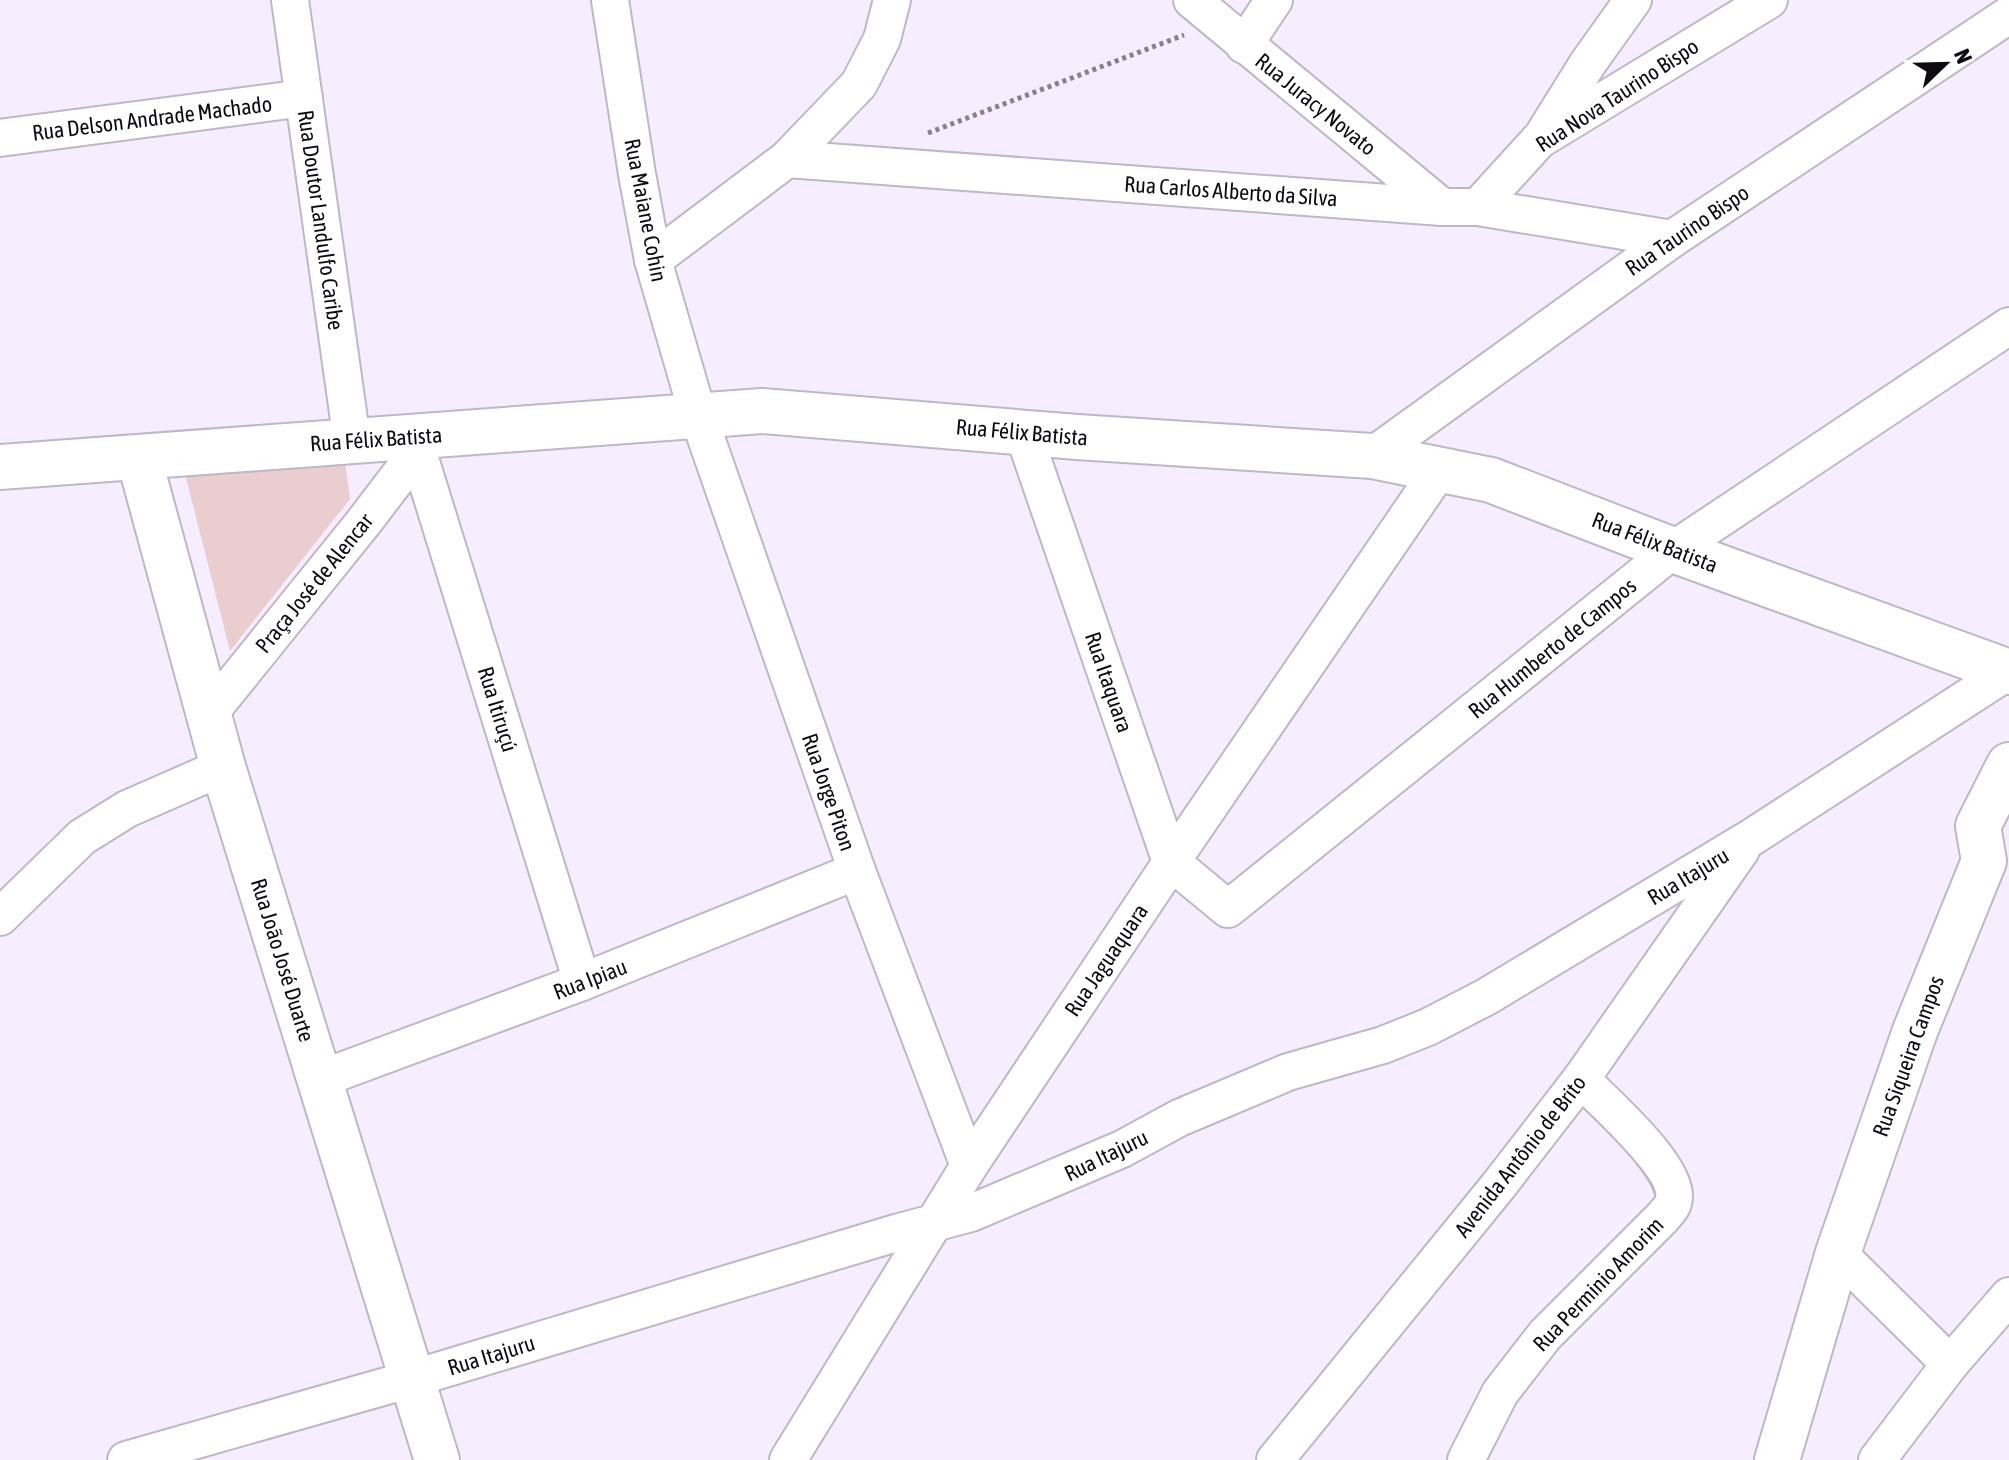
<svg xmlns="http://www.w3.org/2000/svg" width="2009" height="1460" viewBox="0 0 2009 1460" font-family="'Asap Condensed',sans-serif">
	<rect width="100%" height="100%" fill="#f6eefe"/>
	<path fill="#eacdcf" d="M343 447 350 499 230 651 185 474Z"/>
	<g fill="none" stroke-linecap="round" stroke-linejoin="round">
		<defs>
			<g id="street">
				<path d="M290 0 352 441"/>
				<path d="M610 0 637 174 653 260 698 415 857 871 969 1166"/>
				<path d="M1192 0 1442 207"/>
				<path d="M1244 45 1274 0"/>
				<path d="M1545 132 1588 63 1633 0"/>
				<path d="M0 138 304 98"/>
				<path d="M787 159 1442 207H1478L1672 239"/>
				<path d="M1478 207 1539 140 1769 0"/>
				<path d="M653 260 787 159 859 84 882 39 892 0"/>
				<path d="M1023 432 1171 862 1228 909 1673 550 2009 326"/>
				<path d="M413 436 582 982"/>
				<path d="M1372 456 1672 239 2009 15"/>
				<path d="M208 715 363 523 418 451"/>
				<path d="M0 917 82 837 127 809 223 767"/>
				<path d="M320 1079 582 982 857 871"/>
				<path d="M1838 1253 1950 1364"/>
				<path d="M126 1460 411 1379 896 1233 971 1213 1122 1149 1179 1118 1288 1072 1383 1045 1428 1027 1486 997 1749 839 2007 672"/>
				<path d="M788 1460 969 1166 1180 849 1440 469"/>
				<path d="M1275 1460 1499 1185 1581 1079 1741 850"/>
				<path d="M1466 1460 1500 1393 1545 1335 1662 1218C1665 1214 1672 1208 1673 1203 1684 1171 1603 1102 1581 1079"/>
				<path d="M1877 1460 1950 1364 2009 1296"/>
			</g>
			<g id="secondary">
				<path d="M139 458 223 767 437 1460"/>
				<path d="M0 467 762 411 1077 437 1372 456 1491 480 1673 550 2009 672"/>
				<path d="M1777 1460 1838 1253 1915 1031 1984 861 1978 826 2009 765"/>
			</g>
		</defs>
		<use href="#street" stroke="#beb7c6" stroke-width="40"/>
		<use href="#secondary" stroke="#beb7c6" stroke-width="48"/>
		<path stroke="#85808a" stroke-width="5" stroke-dasharray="4 4" stroke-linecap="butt" d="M928 133 1184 35"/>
		<use href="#street" stroke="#fff" stroke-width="36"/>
		<use href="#secondary" stroke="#fff" stroke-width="44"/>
	</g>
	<g text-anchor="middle" stroke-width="8" stroke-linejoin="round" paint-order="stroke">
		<g font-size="22" fill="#0d0b10" stroke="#fff">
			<text transform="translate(1617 95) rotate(-33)" y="8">Rua Nova Taurino Bispo</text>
			<text transform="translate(1316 104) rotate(39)" y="8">Rua Juracy Novato</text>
			<text transform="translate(152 118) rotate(-7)" y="8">Rua Delson Andrade Machado</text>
			<text transform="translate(1231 191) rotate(4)" y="8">Rua Carlos Alberto da Silva</text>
			<text transform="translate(646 210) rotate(79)" y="8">Rua Maiane Cohin</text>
			<text transform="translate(321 220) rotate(82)" y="8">Rua Doutor Landulfo Caribe</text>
			<text transform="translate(1687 230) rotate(-34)" y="8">Rua Taurino Bispo</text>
			<text transform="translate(1022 432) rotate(5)" y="8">Rua Félix Batista</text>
			<text transform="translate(376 439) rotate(-4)" y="8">Rua Félix Batista</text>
			<text transform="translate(1655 542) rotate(21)" y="8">Rua Félix Batista</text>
			<text transform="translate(314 583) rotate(-51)" y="8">Praça José de Alencar</text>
			<text transform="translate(1552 648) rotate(-39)" y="8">Rua Humberto de Campos</text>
			<text transform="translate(1109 682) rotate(71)" y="8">Rua Itaquara</text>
			<text transform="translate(498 709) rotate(73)" y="8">Rua Itiruçú</text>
			<text transform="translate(829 792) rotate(71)" y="8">Rua Jorge Piton</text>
			<text transform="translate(1688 876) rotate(-31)" y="8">Rua Itajuru</text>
			<text transform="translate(283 960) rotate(73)" y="8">Rua João José Duarte</text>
			<text transform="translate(1106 960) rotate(-56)" y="8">Rua Jaguaquara</text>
			<text transform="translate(590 979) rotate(-21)" y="8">Rua Ipiau</text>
			<text transform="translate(1908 1056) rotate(-70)" y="8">Rua Siqueira Campos</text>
			<text transform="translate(1106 1155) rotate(-26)" y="8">Rua Itajuru</text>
			<text transform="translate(1520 1156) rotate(-52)" y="8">Avenida Antônio de Brito</text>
			<text transform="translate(1598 1284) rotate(-46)" y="8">Rua Perminio Amorim</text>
			<text transform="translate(491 1355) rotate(-17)" y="8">Rua Itajuru</text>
		</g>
	</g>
	<g transform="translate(1945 64) rotate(67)" stroke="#ffffff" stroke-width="6" paint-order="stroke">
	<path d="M0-6L14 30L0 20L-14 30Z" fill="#0d0b10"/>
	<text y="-12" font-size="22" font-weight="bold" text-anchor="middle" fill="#0d0b10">N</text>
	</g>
</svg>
